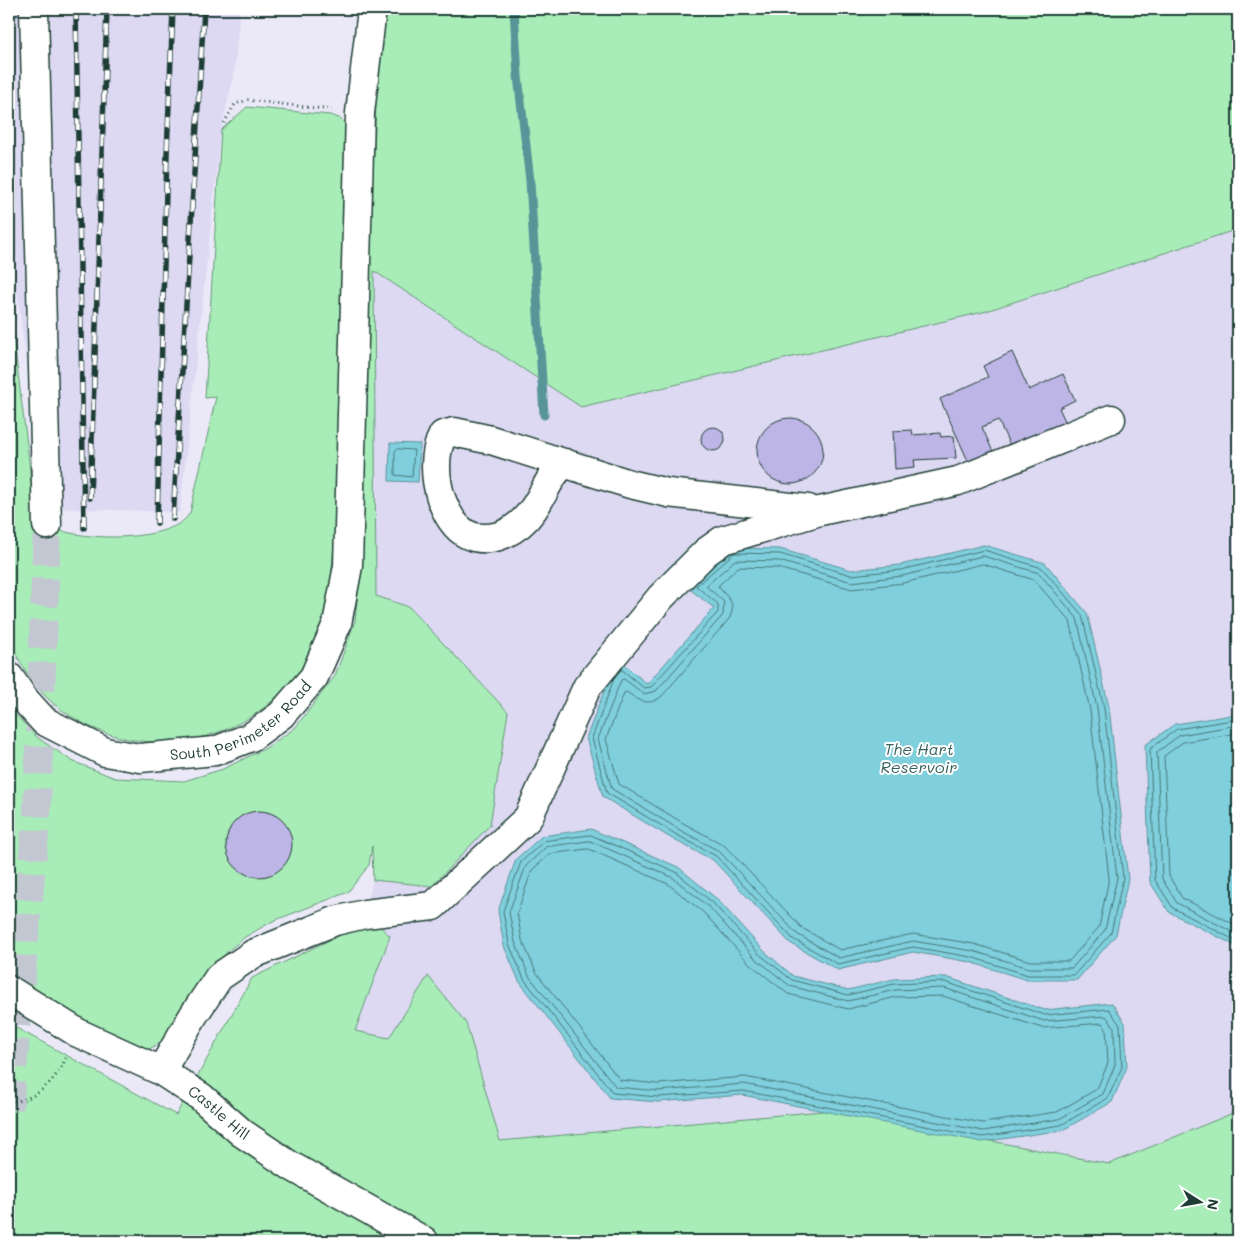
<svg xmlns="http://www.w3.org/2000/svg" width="1247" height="1250" viewBox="0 0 1247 1250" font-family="Mali,sans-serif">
	<rect width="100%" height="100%" fill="#ebe9f8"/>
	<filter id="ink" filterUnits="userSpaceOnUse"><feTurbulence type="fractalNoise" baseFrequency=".02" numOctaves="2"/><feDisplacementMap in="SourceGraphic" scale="10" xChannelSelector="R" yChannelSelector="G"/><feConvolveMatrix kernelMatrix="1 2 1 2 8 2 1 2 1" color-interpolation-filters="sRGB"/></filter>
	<g filter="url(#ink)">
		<g fill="#ddd9f3">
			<path d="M9 9H240L234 75 221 130 180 512 46 508 9 232Z"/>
			<path d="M1238 229V1111L1109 1164 500 1141 319 1035 365 914 373 880 374 270 581 407 996 308Z"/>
		</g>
		<g fill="#a8edb8" stroke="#649576">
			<path d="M385 9H1238V229L983 312 581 407 374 271 376 596 409 607 508 712 490 825 432 886 373 880 372 846 369 865 348 892 273 921 245 937 228 951 202 984 162 1041 148 1050C111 1044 41 993 9 970V708L38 738 72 761 115 778 184 781 223 769 266 748 295 728 335 676 355 621 363 539 371 215 378 59Z"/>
			<path d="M247 107 330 115 339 118 348 126 336 520C332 557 333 597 320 632 280 741 143 777 54 704 33 687 20 663 9 640V303L29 460 34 516C40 520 47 525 54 528 82 541 173 543 190 513L216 397 205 398 221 130Z"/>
			<path d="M372 919 390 936 355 1031 389 1038 428 976 466 1023 500 1141 833 1110 1109 1164 1238 1111V1241H9V1024L176 1115 252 978Z"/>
		</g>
		<g fill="#80cfdd" stroke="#599599">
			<path d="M390 443 420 444 418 482 389 481Z"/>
			<path d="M984 545 1045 563 1087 613 1109 707 1128 879 1116 935 1077 980H1027L970 962 913 952 838 970 790 943 713 860 674 840 603 797 586 738 617 658 647 684 714 608 687 587 732 548 780 549 851 570 900 565Z"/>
			<path d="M1238 714V947L1169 912 1150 882 1145 745 1175 724Z"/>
			<path d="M591 829 678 867 717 899 763 950 793 976 848 990 894 979 946 977 1045 1010 1112 1003 1125 1023 1127 1067 1112 1102 1063 1130 982 1142 742 1095 658 1102 610 1098 519 981 504 946 498 911 516 859 542 836Z"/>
		</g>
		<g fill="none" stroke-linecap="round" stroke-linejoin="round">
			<g stroke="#467778" stroke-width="1">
				<path d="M398 449 414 450 412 477 395 475V451Z"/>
				<path d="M983 556 1039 573 1077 618 1097 708 1117 878 1105 930 1072 968H1029L973 951 913 941 839 958 797 934 719 851 680 830 612 789 598 739 621 680 624 679 644 694 656 691 723 615 724 602 706 586 735 560 779 561 852 582 902 576Z"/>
				<path d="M983 564 1034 580 1070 621 1090 710 1109 878 1099 927 1069 961H1030L974 944 913 934 840 950 802 928 724 845 683 823 619 784 606 739 624 693 627 692C638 701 649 707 662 696L729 619C738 602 726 597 718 586L738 567 778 568 852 589 903 583Z"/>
				<path d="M615 676 592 738 607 793 677 835 716 856 793 939 838 964 913 947 971 957 1028 975H1074L1111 933 1123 878 1104 708 1082 615 1042 568 984 550 901 570 851 575 780 554 734 553 696 586 718 604V612L651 687 644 688 621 669"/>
				<path d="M1238 719 1177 729 1150 749 1155 880 1173 908 1238 942"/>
				<path d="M1238 725 1180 735 1157 752 1162 879 1177 903 1238 935"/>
				<path d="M1238 733 1183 742 1164 756 1169 876 1182 898 1238 926"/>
				<path d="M591 835 676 872 713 903 759 954 792 980 848 995 894 984 945 982 1045 1015 1109 1009 1120 1025 1122 1067 1108 1098 1061 1125 982 1137 743 1091 658 1097 613 1093 524 979 509 944 503 911 521 862 544 841Z"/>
				<path d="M590 841 672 877 709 907 755 958 790 986 848 1001 895 990 944 988 1044 1021 1106 1016 1114 1027 1115 1065 1103 1094 1059 1119 983 1131 744 1084 658 1091 616 1087 529 976 515 942 509 912 526 866 546 847Z"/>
				<path d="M589 849 668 884 704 913 750 964 788 994 848 1009 896 997 943 996 1042 1028 1102 1023 1106 1029 1108 1063 1097 1089 1057 1112 983 1123 745 1077 658 1084 620 1080 536 972 522 940 517 913 532 870 550 854Z"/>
			</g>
			<path stroke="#599599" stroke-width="9" d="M514 9 518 76 530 181 544 415"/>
		</g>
		<g fill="#bdb5e6" stroke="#1f3d34">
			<path d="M1012 352 1029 390 1063 374 1075 400 1059 408 1067 425 1012 450 998 420 982 427 994 454 970 465 940 399 988 377 983 366Z"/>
			<circle cx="790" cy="451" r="33"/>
			<circle cx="713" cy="439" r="12"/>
			<path d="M912 430 913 435 940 433 941 437 954 436 956 458 914 460 915 467 895 469 893 431Z"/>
			<circle cx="259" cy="844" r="33"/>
		</g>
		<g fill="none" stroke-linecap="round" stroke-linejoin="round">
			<path stroke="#c2c7d1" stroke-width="28" stroke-dasharray="28 14" stroke-linecap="butt" d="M9 1109 37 812 47 525"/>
			<defs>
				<g id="minor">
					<path d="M34 9 47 525"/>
					<path d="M565 463C552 472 547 487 539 500 526 524 502 543 474 537 456 532 447 515 441 498 435 479 433 453 443 435L454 432 491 440 630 484 668 493 808 509"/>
					<path id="s1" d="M9 677 24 699 44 721 105 752 140 758 215 751 251 737 281 715 314 677 337 624 348 566 360 113 372 9"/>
					<path id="s2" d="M9 990 78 1033 161 1071 201 1097 242 1133 291 1166 424 1241"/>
					<path d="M161 1071 193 1016 219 977 253 954 335 921 365 914 433 906 528 818 587 687 661 597 706 552 723 540 820 511 958 481 1111 419"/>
				</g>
			</defs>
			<use href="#minor" stroke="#1f3d34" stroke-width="31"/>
			<g stroke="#1f3d34" stroke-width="3" stroke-dasharray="1 4" stroke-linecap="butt">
				<path d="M224 123 235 104 248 100 332 110"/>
				<path d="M9 1101C36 1102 55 1081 66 1058"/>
			</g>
			<use href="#minor" stroke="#fff" stroke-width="28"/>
			<defs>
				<g id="rail">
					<path d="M76 9 84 528"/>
					<path d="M90 498 107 9"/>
					<path d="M173 519 204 9"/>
					<path d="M157 523 167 154 173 9"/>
				</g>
			</defs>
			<use href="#rail" stroke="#1f3d34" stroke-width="5.5"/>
			<use href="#rail" stroke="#fff" stroke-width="4" stroke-dasharray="11" stroke-linecap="butt"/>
		</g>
	</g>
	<g text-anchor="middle" stroke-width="4" stroke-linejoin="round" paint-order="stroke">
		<g font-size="15" fill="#1f3d34" stroke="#fff">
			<text dy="5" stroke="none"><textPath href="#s1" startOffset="272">South Perimeter Road</textPath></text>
			<text dy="5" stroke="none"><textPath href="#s2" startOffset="244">Castle Hill</textPath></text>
		</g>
		<g font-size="16" font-style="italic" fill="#37625e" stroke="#fff">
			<text x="919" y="755">The Hart<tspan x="919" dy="18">Reservoir</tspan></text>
		</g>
	</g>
	<rect width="1247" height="1250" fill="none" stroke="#fff" stroke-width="30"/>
	<rect x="15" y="15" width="1217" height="1220" fill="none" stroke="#1f3d34" stroke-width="2" filter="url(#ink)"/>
	<g transform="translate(1200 1202) rotate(101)" stroke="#ffffff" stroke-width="4" paint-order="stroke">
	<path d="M0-4L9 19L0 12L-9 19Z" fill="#1f3d34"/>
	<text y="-8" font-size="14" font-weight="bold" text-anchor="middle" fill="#1f3d34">N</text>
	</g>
</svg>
